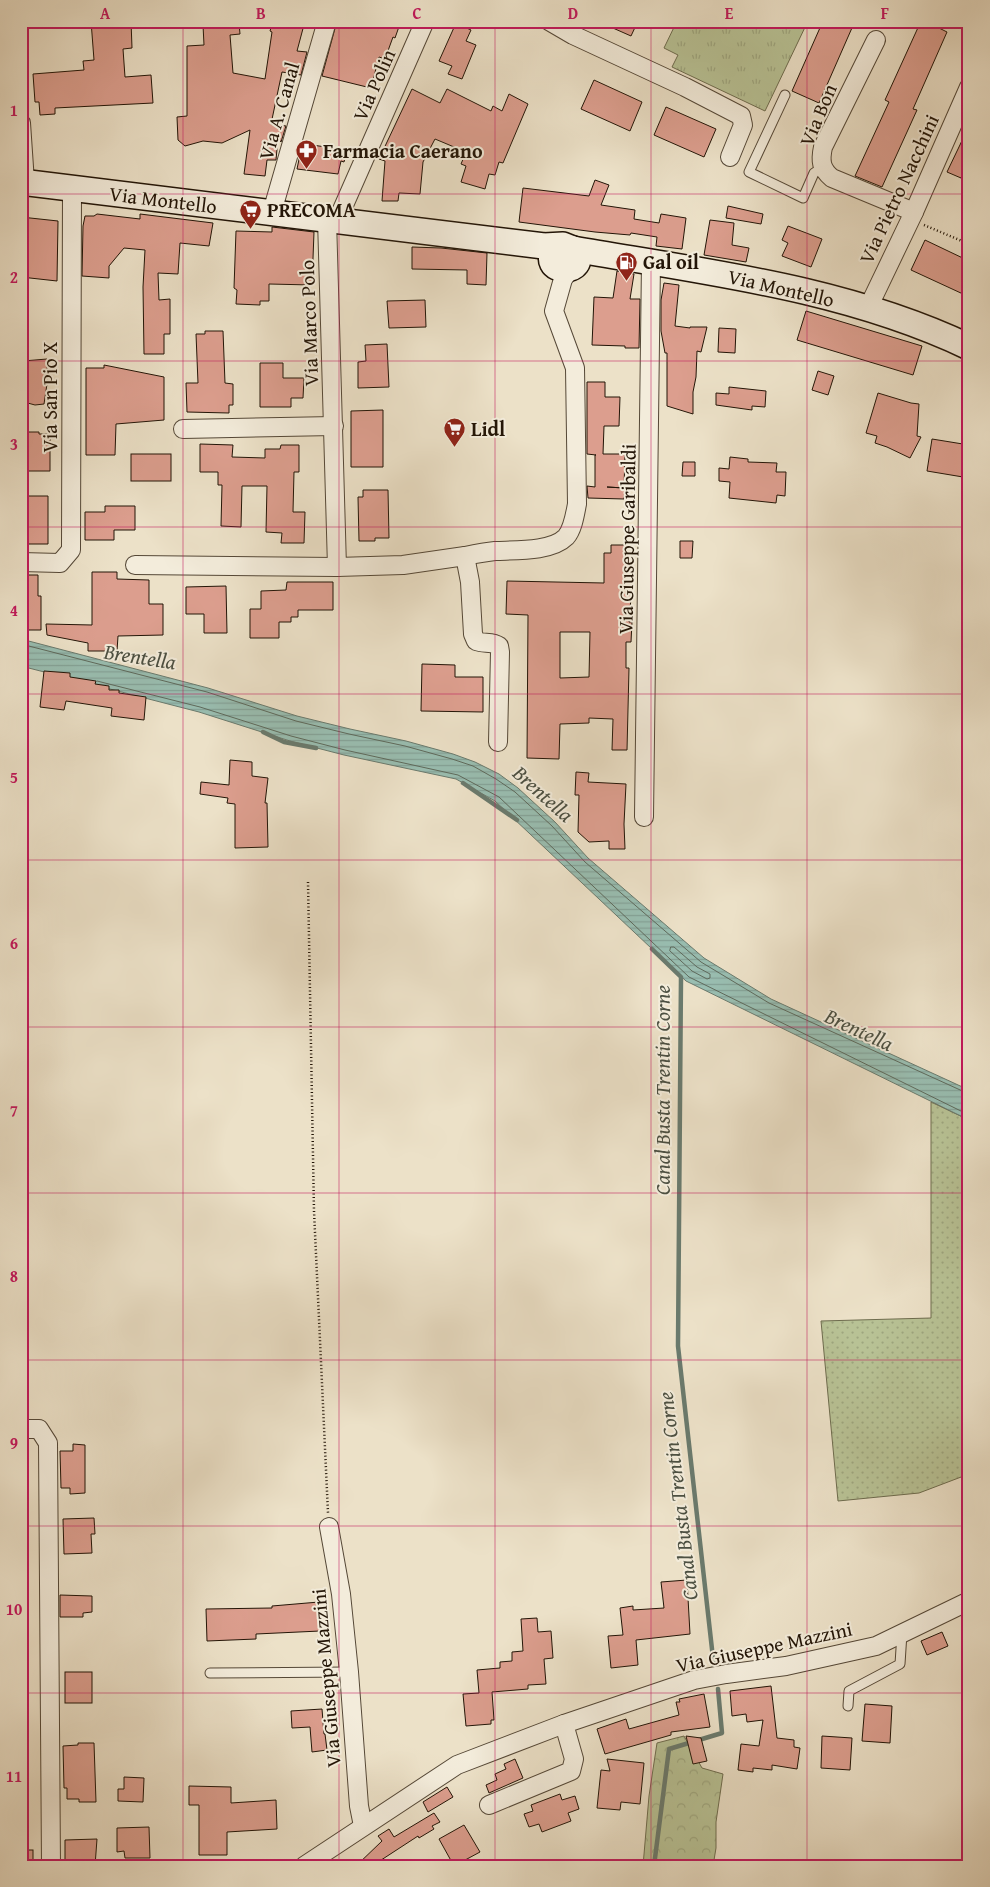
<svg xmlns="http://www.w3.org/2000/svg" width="990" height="1887" viewBox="0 0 990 1887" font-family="'Gentium Book Plus',serif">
	<defs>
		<pattern id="grass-dots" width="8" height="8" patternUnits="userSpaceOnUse" patternTransform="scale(1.25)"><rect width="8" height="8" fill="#b8c295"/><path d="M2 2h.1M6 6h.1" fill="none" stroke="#9ea67f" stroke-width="1.8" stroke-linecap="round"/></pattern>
		<pattern id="forest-crowns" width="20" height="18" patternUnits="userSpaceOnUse" patternTransform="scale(1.25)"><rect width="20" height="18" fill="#b8c295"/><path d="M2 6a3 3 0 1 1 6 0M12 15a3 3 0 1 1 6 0" fill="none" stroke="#9ea67f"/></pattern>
		<pattern id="park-tufts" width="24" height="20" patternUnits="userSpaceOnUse" patternTransform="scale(1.25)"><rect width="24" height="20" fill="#b8c295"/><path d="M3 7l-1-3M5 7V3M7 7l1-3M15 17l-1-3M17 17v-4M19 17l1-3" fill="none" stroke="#9ea67f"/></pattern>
		<pattern id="water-rules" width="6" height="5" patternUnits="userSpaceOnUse" patternTransform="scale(1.25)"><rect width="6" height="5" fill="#99beb1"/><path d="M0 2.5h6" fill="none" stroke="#84a297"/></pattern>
	</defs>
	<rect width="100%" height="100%" fill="#ece1c8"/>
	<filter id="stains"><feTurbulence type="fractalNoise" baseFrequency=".004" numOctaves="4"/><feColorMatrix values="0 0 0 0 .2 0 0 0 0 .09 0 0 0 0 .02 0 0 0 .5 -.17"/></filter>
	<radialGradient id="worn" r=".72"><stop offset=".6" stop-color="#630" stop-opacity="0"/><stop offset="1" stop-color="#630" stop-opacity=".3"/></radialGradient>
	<path fill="url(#grass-dots)" stroke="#6e6c4e" d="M931 1102 969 1120V1474L919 1493 838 1501 821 1321 931 1318Z"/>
	<path fill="url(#forest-crowns)" stroke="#6e6c4e" d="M684 1736 702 1768 723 1774 716 1822V1848L713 1866H643L649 1796 657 1743Z"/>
	<path fill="url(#park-tufts)" stroke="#6e6c4e" d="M677 21H808L765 111 672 67 678 55 664 48Z"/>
	<path fill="url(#water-rules)" stroke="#6a7a6d" d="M21 639 208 688 297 716 350 729 406 741 453 754 475 762 499 774 518 788 555 822 588 858 704 958 771 999 969 1090V1120L686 981 495 801 456 779 344 755 290 741 199 712 21 666Z"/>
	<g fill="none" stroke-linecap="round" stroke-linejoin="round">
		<g stroke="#5e6a5c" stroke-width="1">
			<path d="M21 644 207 692 296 721 349 734 405 746 452 759 473 766 496 779 515 792 552 826 585 862 701 962 769 1003 969 1094"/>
			<path d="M97 681 200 707 291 736 345 750 458 775 499 797 689 977 969 1115"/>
			<path d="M671 947H674L697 967 710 974V978L707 979 692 971 670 951Z"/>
		</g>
		<g stroke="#6a7a6d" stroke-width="4.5">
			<path d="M263 732 284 742 316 748"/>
			<path d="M463 783 517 820"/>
			<path d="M652 949 681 977 678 1346 714 1667"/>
			<path d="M654 1866 669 1749 722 1733 718 1689"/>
		</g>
	</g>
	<g fill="#dc9e8e" stroke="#231507" fill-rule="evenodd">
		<path d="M91 21H131L132 48 123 49 125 77 151 75 153 103 55 108V114L40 115 39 102H35L33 74 84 70 83 61 94 60Z"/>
		<path d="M273 21H305L297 51 307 52 301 75 282 72 271 124 286 126 281 142 278 138 276 160H267L265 176 244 174 250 130 222 143 203 141 185 146 178 140 177 117 187 116V46L204 45 203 25 239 23 240 34 230 35 233 73 265 79 272 32 270 31Z"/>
		<path d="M337 21H401L395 38 393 37 385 59 379 57 371 88 322 76Z"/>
		<path d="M597 21H638L631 36Z"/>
		<path d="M823 21H855L819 103 792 91Z"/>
		<path d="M921 21H925L947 32 913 109 917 110 882 187 855 176 889 102 885 100Z"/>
		<path d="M456 23 471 30 466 41 476 45 462 79 448 74 452 66 439 61Z"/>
		<path d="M594 80 642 102 630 131 581 109Z"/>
		<path d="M412 89 440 103 447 89 491 111 493 106 502 111 509 94 528 104 503 163 499 162 495 175 489 174 485 189 461 182 466 166 461 164 466 152 435 139 423 162 420 194 399 193 398 201H382L385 161 379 159Z"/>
		<path d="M666 107 716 129 704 157 654 135Z"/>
		<path d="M969 126V179L962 176 961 178 947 172Z"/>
		<path d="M305 144 347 150 344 162 341 161 338 174 297 169 302 145Z"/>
		<path d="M595 180 609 185 601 205 635 210 634 219 659 223 661 214 686 218 682 249 656 246 657 237 631 233 630 235 595 232 519 222 523 188 589 196Z"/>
		<path d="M728 206 763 214 761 224 726 218Z"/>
		<path d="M97 214 140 219V214L213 223 209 246 180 243 178 274 158 273 159 300 170 299V334H164V354H144L143 287 145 250 124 248 109 266V278L82 276 83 226 85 216H94Z"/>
		<path d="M21 217 58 221 57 281 21 277Z"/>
		<path d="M710 220 734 223 732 245 749 248 746 262 704 255Z"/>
		<path d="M788 226 822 239 811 267 782 256 788 243 782 240Z"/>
		<path d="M272 227 314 232 312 285 269 284V301H260V305L236 304 237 290 234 288 236 231 272 232Z"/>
		<path d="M925 240 969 261V282L963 294 911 270Z"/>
		<path d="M412 247 441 248 487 253 486 285 467 284V270L412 269Z"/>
		<path d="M617 271 634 274 630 299H640L639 348H625V346L592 345 594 297 613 298Z"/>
		<path d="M664 283 679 285 675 326 690 328V327H707L701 352 697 351 696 377 693 392V414L667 406V353H665L661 331V300Z"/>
		<path d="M425 300 426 327 389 328 387 301Z"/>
		<path d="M806 311 922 346 913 375 797 340Z"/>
		<path d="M719 328 736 329 735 353 718 352Z"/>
		<path d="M205 331H223L225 383 233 384V405H229V413L187 412 186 383H198L196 334H205Z"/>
		<path d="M387 344 389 387 358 388V362L366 361 365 345Z"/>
		<path d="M47 359V384L44 404 35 405 24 402 23 361Z"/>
		<path d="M260 363H283V378H304L303 398H291V407H260Z"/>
		<path d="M104 365 164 377V420L116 424 115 455H86V368H104Z"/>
		<path d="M818 371 834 376 828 395 812 390Z"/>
		<path d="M587 382H605V397H620L619 426H604L603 454H625L624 488 607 487 625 488 624 499 588 498 587 486 595 487V455H596L587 454Z"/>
		<path d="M729 387 766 391 765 407 752 406V410L716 405V393L729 394Z"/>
		<path d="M878 393 911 403 919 404 917 436 921 437 910 458 887 447 875 443 877 436 866 433Z"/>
		<path d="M383 410V467H351V411Z"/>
		<path d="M21 432H39V434H50V471H21Z"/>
		<path d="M932 439 969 445V478L927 471Z"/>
		<path d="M200 444 233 445 232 457 265 458V449H280L281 445H299V472H294L293 512H305L304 543H281L282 533 266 532 267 486H242L241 527 221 526 222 485H218V472H200Z"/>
		<rect x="131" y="454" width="40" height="27"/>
		<path d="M730 457 748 459V462L777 463 776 472H786L785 496 777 495 776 503 729 498 730 482 719 481V468L729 469Z"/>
		<path d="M683 462H695V476H682Z"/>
		<path d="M363 490H388L389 538H375V541H359L358 497H363Z"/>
		<path d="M22 496H48V544H26V522H22Z"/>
		<path d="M105 506H135V530H114V540H85V512H105Z"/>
		<path d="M680 541H693L692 558H680Z"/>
		<path d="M611 545H627V560H631L632 585 629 622H632L631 642H626V668H629L627 750H612L613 719 589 718V723L560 724 559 759 527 758 528 615 506 614 507 581 604 583V553H611ZM560 632H590L589 677 560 678Z"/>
		<path d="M92 572H117V579L149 580V604H163V635L118 636 117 651H88V643L47 635 46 624 92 625Z"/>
		<path d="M21 575H38V596H41V630H26V596H21Z"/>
		<path d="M287 582H333V610H298V617H291V622H279V638H250V609H261V591L286 590Z"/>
		<path d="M226 586 227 633H204V614H186V587Z"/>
		<path d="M422 664 455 665V677H483V712L421 711Z"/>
		<path d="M44 671 70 673V677L96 681 95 684 109 686V690H119V693L146 697 144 720 111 716 112 708 66 701 64 710 40 707Z"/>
		<path d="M230 760 252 762V776L268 778 265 803H267L268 847 235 848V804L227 803 228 798 200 794 201 782 229 785Z"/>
		<path d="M576 772 589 773 588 782 626 784 624 824 625 849H609V841L589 842 578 832 579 795H575Z"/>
		<path d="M73 1444 85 1445V1493L70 1494V1488H61L60 1451H73Z"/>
		<path d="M94 1518 95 1534H91L92 1553 64 1554 63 1519Z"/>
		<path d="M687 1580 690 1634 636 1640 638 1665 611 1668 608 1636 623 1635 620 1608 633 1606V1610L664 1608 661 1582Z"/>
		<path d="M60 1595 92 1596V1612L83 1613V1617H60Z"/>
		<path d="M319 1602 320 1631 256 1634V1639L207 1641 206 1609 272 1608V1606Z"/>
		<path d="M537 1618 538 1632 551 1631 553 1658 544 1659 546 1684 528 1685V1689L492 1692 494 1720H491V1724L466 1726 463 1694 479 1693 477 1670 500 1668V1662L512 1661V1652L523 1651 521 1619Z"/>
		<path d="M942 1632 948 1646 927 1655 921 1641Z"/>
		<rect x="65" y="1672" width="27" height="31"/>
		<path d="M771 1686 777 1738 794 1740V1747L800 1748 797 1769 772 1765V1770L753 1768V1772L738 1770 741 1744 759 1746 763 1720 747 1722 746 1714 732 1716 730 1691Z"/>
		<path d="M704 1694 710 1727 671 1732V1735L605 1754 597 1729 626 1719 629 1729 679 1715 676 1702H680L679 1699Z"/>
		<path d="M865 1704 892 1706 890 1743 862 1741Z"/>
		<path d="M322 1709 324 1734H325L327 1750 312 1752 310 1727 292 1728 291 1711Z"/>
		<path d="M686 1736 701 1738 707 1761 693 1764Z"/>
		<path d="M822 1736 852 1738 850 1770 821 1768Z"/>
		<path d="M78 1743H94L96 1802H79V1799H67V1788H64L63 1746 78 1745Z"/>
		<path d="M515 1759 523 1778 489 1793 486 1785 497 1780 495 1774 506 1769 504 1764Z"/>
		<path d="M607 1759 644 1763 640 1804 621 1802 620 1810 597 1808 601 1770 610 1771Z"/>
		<path d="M124 1777 144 1778 143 1802 118 1801V1789H124Z"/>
		<path d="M189 1786 231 1787V1803L276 1800 277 1829 227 1832V1855H199V1805H189Z"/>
		<path d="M447 1787 453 1797 428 1812 423 1802Z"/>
		<path d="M560 1794 562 1800 575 1796 579 1809 568 1813 571 1821 542 1832 539 1824 529 1827 524 1814 533 1811 531 1805Z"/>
		<path d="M434 1813 440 1822 432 1826 434 1829 419 1838 418 1836 372 1866H356L382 1841 378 1836 389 1829 394 1837Z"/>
		<path d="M464 1825 480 1852 454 1866 439 1839Z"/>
		<path d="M149 1827 150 1858H125L124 1851 117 1852V1828Z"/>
		<path d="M97 1839 95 1866H65V1840Z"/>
		<rect x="21" y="1850" width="12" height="16"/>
	</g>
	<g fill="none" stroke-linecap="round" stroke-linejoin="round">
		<defs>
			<g id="lane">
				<path d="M785 95 749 172 803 198 814 173 823 167"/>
				<path d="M210 1673 349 1672"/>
				<path d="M848 1706 849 1691 900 1664 902 1633"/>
			</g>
			<g id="street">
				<path d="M549 21 573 35 685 87 741 116 743 125 730 157"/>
				<path d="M876 40 823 147C820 161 821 169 832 178L914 212"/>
				<path d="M21 123 25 182"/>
				<path d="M272 212 327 21"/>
				<path d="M327 219 337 567 403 565 465 556 470 582 473 634 476 641C484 644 492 641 499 646L500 652 498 742"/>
				<path d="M337 221 425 21"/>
				<path d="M868 308 914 212 969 87"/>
				<path d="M183 429 334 426"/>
				<path d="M465 556C475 554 485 552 495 551 515 550 551 552 566 537 573 529 575 514 577 504L575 368 554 311 563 279 572 267"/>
				<path d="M21 562 60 563 71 550 72 189"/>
				<path d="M135 565 337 567"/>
				<path d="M644 817 651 262"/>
				<path d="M21 1429H39L48 1443 51 1866"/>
				<path d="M329 1527 341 1594 349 1672 359 1806 363 1826"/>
				<path d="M489 1805 571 1771 574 1759 564 1724"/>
				<path d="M304 1866 457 1765 564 1724 694 1680 726 1674 786 1666 876 1646 969 1601"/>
			</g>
			<g id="secondary">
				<path d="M21 182 544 246 563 245 573 249C706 272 845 288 969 347"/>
				<path d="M558 246C532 276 595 276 573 249"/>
			</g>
		</defs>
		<use href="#lane" stroke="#554837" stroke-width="11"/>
		<use href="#street" stroke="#554837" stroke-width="20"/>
		<use href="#secondary" stroke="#231507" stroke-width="28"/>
		<g stroke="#231507" stroke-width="2.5" stroke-dasharray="1 2.5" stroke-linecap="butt">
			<path d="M21 49 25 108"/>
			<path d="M924 225 969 244"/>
			<path d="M308 882 314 1211 328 1513"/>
		</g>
		<use href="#lane" stroke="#f3ecdb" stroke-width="9"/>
		<use href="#street" stroke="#f3ecdb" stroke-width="18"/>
		<use href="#secondary" stroke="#f3ecdb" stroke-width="25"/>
	</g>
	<path fill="none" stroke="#c2185b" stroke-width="1" stroke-opacity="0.55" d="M183 21V1866M339 21V1866M495 21V1866M651 21V1866M807 21V1866M21 194H969M21 361H969M21 527H969M21 694H969M21 860H969M21 1027H969M21 1193H969M21 1360H969M21 1526H969M21 1693H969"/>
	<defs>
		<symbol id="pharmacy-pin" viewBox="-11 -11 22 30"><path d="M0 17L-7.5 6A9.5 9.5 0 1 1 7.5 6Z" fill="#8f2418" stroke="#f3ecdb"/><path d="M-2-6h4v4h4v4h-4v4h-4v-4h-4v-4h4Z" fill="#fff"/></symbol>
		<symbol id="supermarket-pin" viewBox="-11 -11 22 30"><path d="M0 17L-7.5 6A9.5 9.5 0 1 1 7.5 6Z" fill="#8f2418" stroke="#f3ecdb"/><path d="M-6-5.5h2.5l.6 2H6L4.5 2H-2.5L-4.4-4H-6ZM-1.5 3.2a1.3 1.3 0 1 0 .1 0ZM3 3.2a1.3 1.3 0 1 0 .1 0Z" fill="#fff"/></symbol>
		<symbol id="fuel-pin" viewBox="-11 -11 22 30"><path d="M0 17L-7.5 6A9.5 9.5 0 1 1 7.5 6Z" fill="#8f2418" stroke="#f3ecdb"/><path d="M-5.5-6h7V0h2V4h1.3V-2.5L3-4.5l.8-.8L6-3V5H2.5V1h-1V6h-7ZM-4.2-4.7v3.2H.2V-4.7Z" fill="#fff"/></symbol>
	</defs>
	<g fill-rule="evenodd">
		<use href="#pharmacy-pin" x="294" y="138" width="25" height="34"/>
		<use href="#supermarket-pin" x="238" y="198" width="25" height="34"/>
		<use href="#fuel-pin" x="614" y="250" width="25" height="34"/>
		<use href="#supermarket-pin" x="442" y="416" width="25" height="34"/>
	</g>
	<g text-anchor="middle" stroke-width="4" stroke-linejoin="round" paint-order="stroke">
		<g font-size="20" fill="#231507" stroke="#f3ecdb">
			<text transform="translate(374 85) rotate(-66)" y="7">Via Polin</text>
			<text transform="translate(279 111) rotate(-74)" y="7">Via A. Canal</text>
			<text transform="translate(818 115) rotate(-67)" y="7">Via Bon</text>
			<text transform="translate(899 189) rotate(-65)" y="7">Via Pietro Nacchini</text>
			<text transform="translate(163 200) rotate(7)" y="7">Via Montello</text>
			<text transform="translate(781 288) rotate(13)" y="7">Via Montello</text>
			<text transform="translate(309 323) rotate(-92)" y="7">Via Marco Polo</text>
			<text transform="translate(50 397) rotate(-90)" y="7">Via San Pio X</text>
			<text transform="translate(627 539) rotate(-89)" y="7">Via Giuseppe Garibaldi</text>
			<text transform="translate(764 1647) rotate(-12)" y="7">Via Giuseppe Mazzini</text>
			<text transform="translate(326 1678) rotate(-95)" y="7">Via Giuseppe Mazzini</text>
		</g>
		<g font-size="20" font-weight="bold" fill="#231507" stroke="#f3ecdb" text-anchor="start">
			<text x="323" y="158">Farmacia Caerano</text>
			<text x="267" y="217">PRECOMA</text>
			<text x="643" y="269">Gal oil</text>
			<text x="471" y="436">Lidl</text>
		</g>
		<g font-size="21" font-style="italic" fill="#4c5042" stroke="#f3ecdb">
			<text transform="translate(140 657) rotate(9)" y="7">Brentella</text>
			<text transform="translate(543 794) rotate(42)" y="7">Brentella</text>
			<text transform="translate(859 1030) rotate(25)" y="7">Brentella</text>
			<text transform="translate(663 1090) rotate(-90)" y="7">Canal Busta Trentin Corne</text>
			<text transform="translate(678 1496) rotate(-97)" y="7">Canal Busta Trentin Corne</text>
		</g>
	</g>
	<rect width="990" height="1887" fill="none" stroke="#ece1c8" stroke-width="55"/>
	<rect x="28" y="28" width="934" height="1832" fill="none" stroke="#c2185b" stroke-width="2"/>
	<g font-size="16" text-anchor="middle" font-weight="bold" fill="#c2185b">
		<text x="105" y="19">A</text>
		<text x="261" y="19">B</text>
		<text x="417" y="19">C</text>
		<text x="573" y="19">D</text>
		<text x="729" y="19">E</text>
		<text x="885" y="19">F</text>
		<text x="14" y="116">1</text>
		<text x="14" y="283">2</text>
		<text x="14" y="450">3</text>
		<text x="14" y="616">4</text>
		<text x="14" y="783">5</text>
		<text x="14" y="949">6</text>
		<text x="14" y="1116">7</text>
		<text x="14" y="1282">8</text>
		<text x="14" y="1449">9</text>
		<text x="14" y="1615">10</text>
		<text x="14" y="1782">11</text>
	</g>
	<rect width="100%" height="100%" filter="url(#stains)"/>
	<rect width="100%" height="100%" fill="url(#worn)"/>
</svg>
